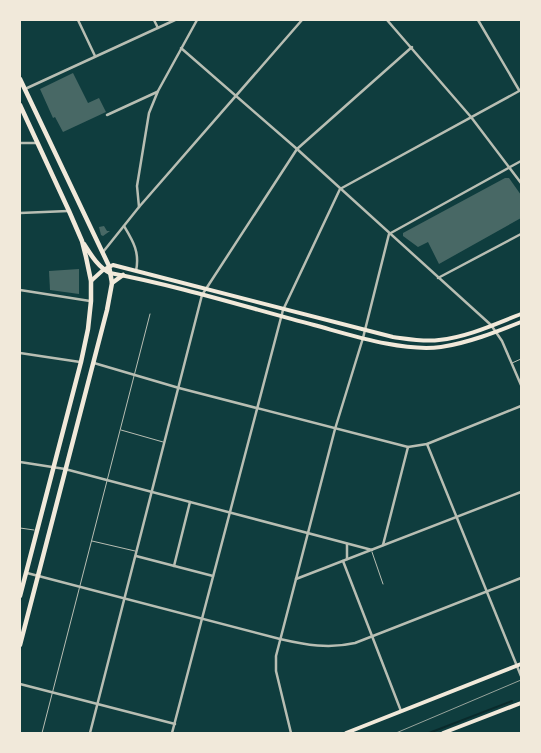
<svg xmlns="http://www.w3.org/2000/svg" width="541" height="753" viewBox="0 0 541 753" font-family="Montserrat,sans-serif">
	<rect width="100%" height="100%" fill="#0f3d3e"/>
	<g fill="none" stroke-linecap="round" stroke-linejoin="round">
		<path stroke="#0a2a2b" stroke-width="2" d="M429 733 512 701"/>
	</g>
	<g fill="#486865">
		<path d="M73 73 88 103 99 98 106 112 63 132 55 117 53 118 40 89Z"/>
		<path d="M505 178H509L521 195V218L439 264 428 242 418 247 403 236V233Z"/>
		<path d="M104 226 107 231H110L103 236 101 235 99 227Z"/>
		<path d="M79 269V294L50 290 49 271Z"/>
	</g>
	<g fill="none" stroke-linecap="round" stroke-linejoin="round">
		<g stroke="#b8beb3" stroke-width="1">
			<path d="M512 363 521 359"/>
			<path d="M121 430 163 442"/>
			<path d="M20 528 34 530"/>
			<path d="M92 541 135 551"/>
			<path d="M372 552 383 584"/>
			<path d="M42 733 150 314"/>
		</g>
		<g stroke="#b8beb3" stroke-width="2.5">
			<path d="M78 20 95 56"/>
			<path d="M154 20 158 28"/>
			<path d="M387 20 471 117 521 183"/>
			<path d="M478 20 519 90"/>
			<path d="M181 48 297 149 491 325 502 341 521 385"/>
			<path d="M25 89 175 20"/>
			<path d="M107 115 157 92"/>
			<path d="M20 143H37"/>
			<path d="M139 207 137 186 149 113 158 91 197 20"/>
			<path d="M20 213 68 211"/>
			<path d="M124 226C133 241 140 252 136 271"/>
			<path d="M103 252 139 207 302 20"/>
			<path d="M438 278 521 234"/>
			<path d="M20 290 90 301"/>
			<path d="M20 353 80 362"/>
			<path d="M94 363 179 388 408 447 427 444 521 406"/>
			<path d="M427 444 521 676"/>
			<path d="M20 462 65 469 372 550"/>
			<path d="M347 544V559"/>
			<path d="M383 545 408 447"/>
			<path d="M136 556 213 576"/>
			<path d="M343 561 401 711"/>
			<path d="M174 566 190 502"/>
			<path d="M27 573 280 639C306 645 329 649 355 643L521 578"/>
			<path d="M296 579 521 492"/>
			<path d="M20 684 175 724"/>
			<path d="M90 733 202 295 297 149 412 47"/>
			<path d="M172 733 283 310 340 189 521 90"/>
			<path d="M291 733 276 671V656L335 429 363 338 389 234 521 161"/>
		</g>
		<g stroke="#f1e9da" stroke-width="4">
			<path d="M110 273C179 286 246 307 314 325 351 335 402 352 441 347 468 343 496 332 521 322"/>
			<path d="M91 281 103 270 113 265 393 337C408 339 424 342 439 340 468 337 495 324 521 314"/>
			<path d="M346 733 521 664"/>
			<path d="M443 733 521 703"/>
		</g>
		<g stroke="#f1e9da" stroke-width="4.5">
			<path d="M20 79 109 266 112 283 107 310 20 645"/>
			<path d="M20 105 69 211 82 241 86 257 91 281V301L88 329 81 362 20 596"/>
			<path d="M84 244C91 255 98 267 110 273"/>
			<path d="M112 283 123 275"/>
		</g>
		<path stroke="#97a49c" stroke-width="1" d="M396 733 521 680"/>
	</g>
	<rect width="541" height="753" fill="none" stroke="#f1e9da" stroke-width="42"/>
</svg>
